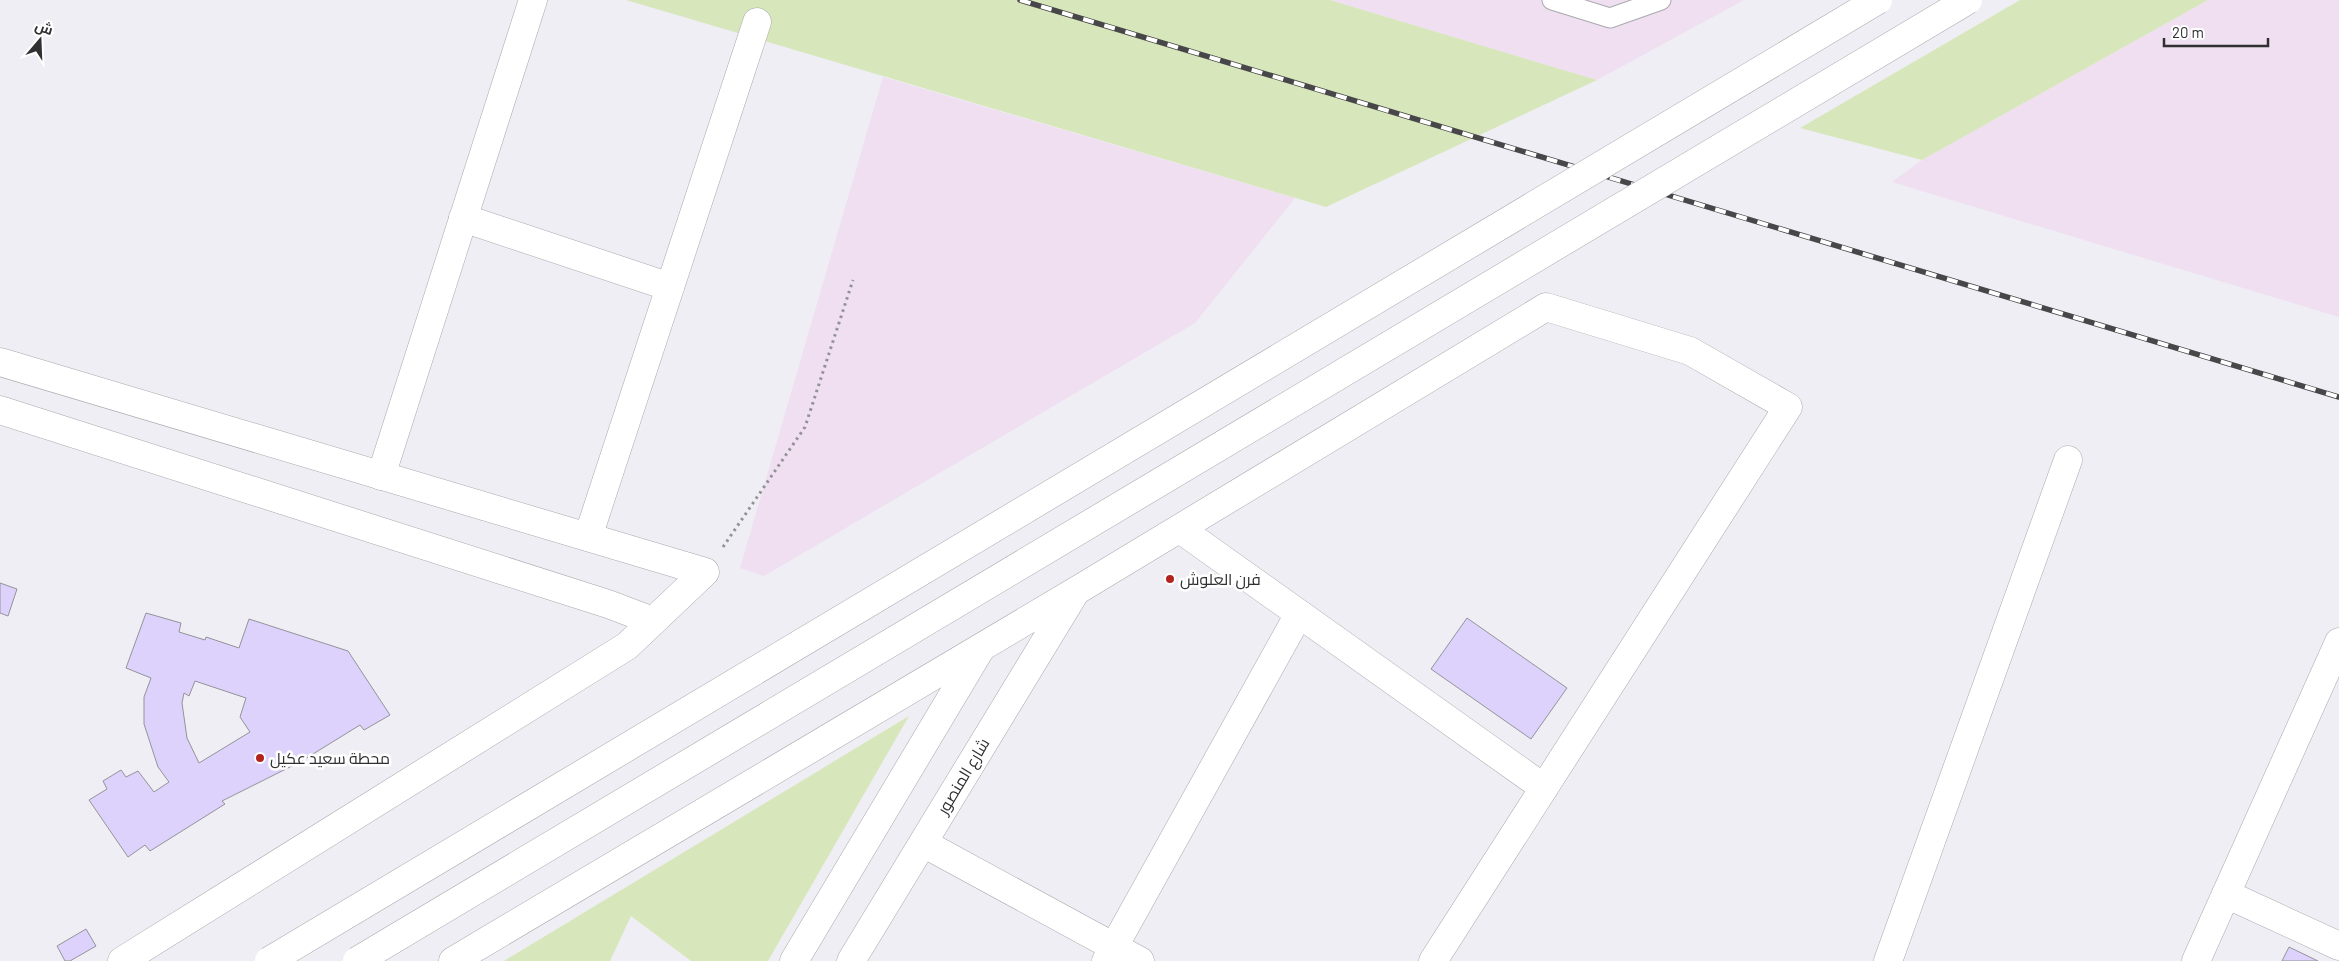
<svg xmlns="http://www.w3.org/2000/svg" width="2339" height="961" viewBox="0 0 2339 961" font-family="Barlow,Cairo,sans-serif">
	<rect width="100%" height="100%" fill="#eeeef4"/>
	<g fill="#efdff1">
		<path d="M1330 0H1744L1597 80Z"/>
		<path d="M2208 0H2339V317L1892 182 1922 160Z"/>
		<path d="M883 77 1295 198 1195 323 764 576 740 568Z"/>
	</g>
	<g fill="#d8e7bb">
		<path d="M626 0H1330L1597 80 1326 207Z"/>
		<path d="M2020 0H2208L1922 160 1800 128Z"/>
		<path d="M909 716 768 961H691L631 916 610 961H504Z"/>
	</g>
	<g fill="#ddd2fc" stroke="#949399" fill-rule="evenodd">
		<path d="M0 583 17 589 8 616 0 613Z"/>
		<path d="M146 613 181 623 179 632 205 640 206 637 239 648 249 619 348 651 390 715 364 730 360 725 300 762 222 801 225 804 150 851 145 845 128 857 89 800 107 789 103 781 121 770 126 777 138 771 154 792 169 782 158 767 144 724V697L151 678 126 668ZM195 681 246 698 240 717 250 732 199 763 187 738 182 703 184 693 189 696Z"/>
		<path d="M1467 618 1567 688 1531 739 1431 669Z"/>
		<path d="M86 929 96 946 70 961H65L57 946Z"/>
		<path d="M2289 947 2318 961H2282Z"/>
	</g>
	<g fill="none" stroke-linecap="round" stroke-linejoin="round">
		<defs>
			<path id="lane" d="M1552 0 1610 18 1661 0"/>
			<g id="street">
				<path d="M463 218 670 287"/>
				<path d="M381 476 533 0"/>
				<path d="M1180 529 1544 788"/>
				<path d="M588 537 757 22"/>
				<path d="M923 843 1140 961"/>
				<path d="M2226 894 2339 946"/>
				<path d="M453 961 1076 591 1546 307 1690 351 1788 407 1433 961"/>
				<path d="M1106 961 1299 614"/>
				<path d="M1888 961 2068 460"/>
				<path d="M2196 961 2339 642"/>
			</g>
			<g id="secondary">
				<path d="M0 362 705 572 627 646 122 961"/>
				<path d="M0 410 608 604 653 621"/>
				<path d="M794 961 981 648"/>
				<path d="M851 961 1076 591"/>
			</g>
		</defs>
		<use href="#lane" stroke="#a9a9ae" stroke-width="21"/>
		<use href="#street" stroke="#a9a9ae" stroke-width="29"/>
		<use href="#secondary" stroke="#a9a9ae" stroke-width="29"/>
		<path stroke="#929296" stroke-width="3" stroke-dasharray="2.5 4" stroke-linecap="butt" d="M723 547 805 427 853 280"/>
		<use href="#lane" stroke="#fff" stroke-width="19"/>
		<use href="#street" stroke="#fff" stroke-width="28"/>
		<use href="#secondary" stroke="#fff" stroke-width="28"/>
		<defs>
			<path id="rail" d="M1020 0 2339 397"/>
		</defs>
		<use href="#rail" stroke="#474749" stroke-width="5.5"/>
		<use href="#rail" stroke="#fff" stroke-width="4" stroke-dasharray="11" stroke-linecap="butt"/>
		<defs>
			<g id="primary-bridge">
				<path d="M269 961 1878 0"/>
				<path d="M357 961 1968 0"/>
			</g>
		</defs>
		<use href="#primary-bridge" stroke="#a9a9ae" stroke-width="29" stroke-linecap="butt"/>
		<use href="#primary-bridge" stroke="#fff" stroke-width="28"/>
	</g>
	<g fill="#b3231e" stroke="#fff" stroke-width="2">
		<circle cx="1170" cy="579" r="5"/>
		<circle cx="260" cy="758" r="5"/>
	</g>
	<g text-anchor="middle" stroke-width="5" stroke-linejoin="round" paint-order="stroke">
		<g font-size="16" fill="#303032" stroke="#fff" text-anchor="start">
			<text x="1180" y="585">فرن العلوش</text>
			<text x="270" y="764">محطة سعيد عكيل</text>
		</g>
		<g font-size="16" fill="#303032" stroke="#fff">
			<text transform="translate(963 776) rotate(-59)" y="6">شارع المنصور</text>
		</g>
	</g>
	<g transform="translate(40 40) rotate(19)" stroke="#ffffff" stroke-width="4" paint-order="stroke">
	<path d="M0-4L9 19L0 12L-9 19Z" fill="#303032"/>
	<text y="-8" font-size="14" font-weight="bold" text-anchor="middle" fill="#303032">ش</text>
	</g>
	<path d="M2164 38v8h104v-8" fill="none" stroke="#303032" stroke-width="2.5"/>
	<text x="2172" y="38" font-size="15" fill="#303032" stroke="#ffffff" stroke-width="4" paint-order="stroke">20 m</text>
</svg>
